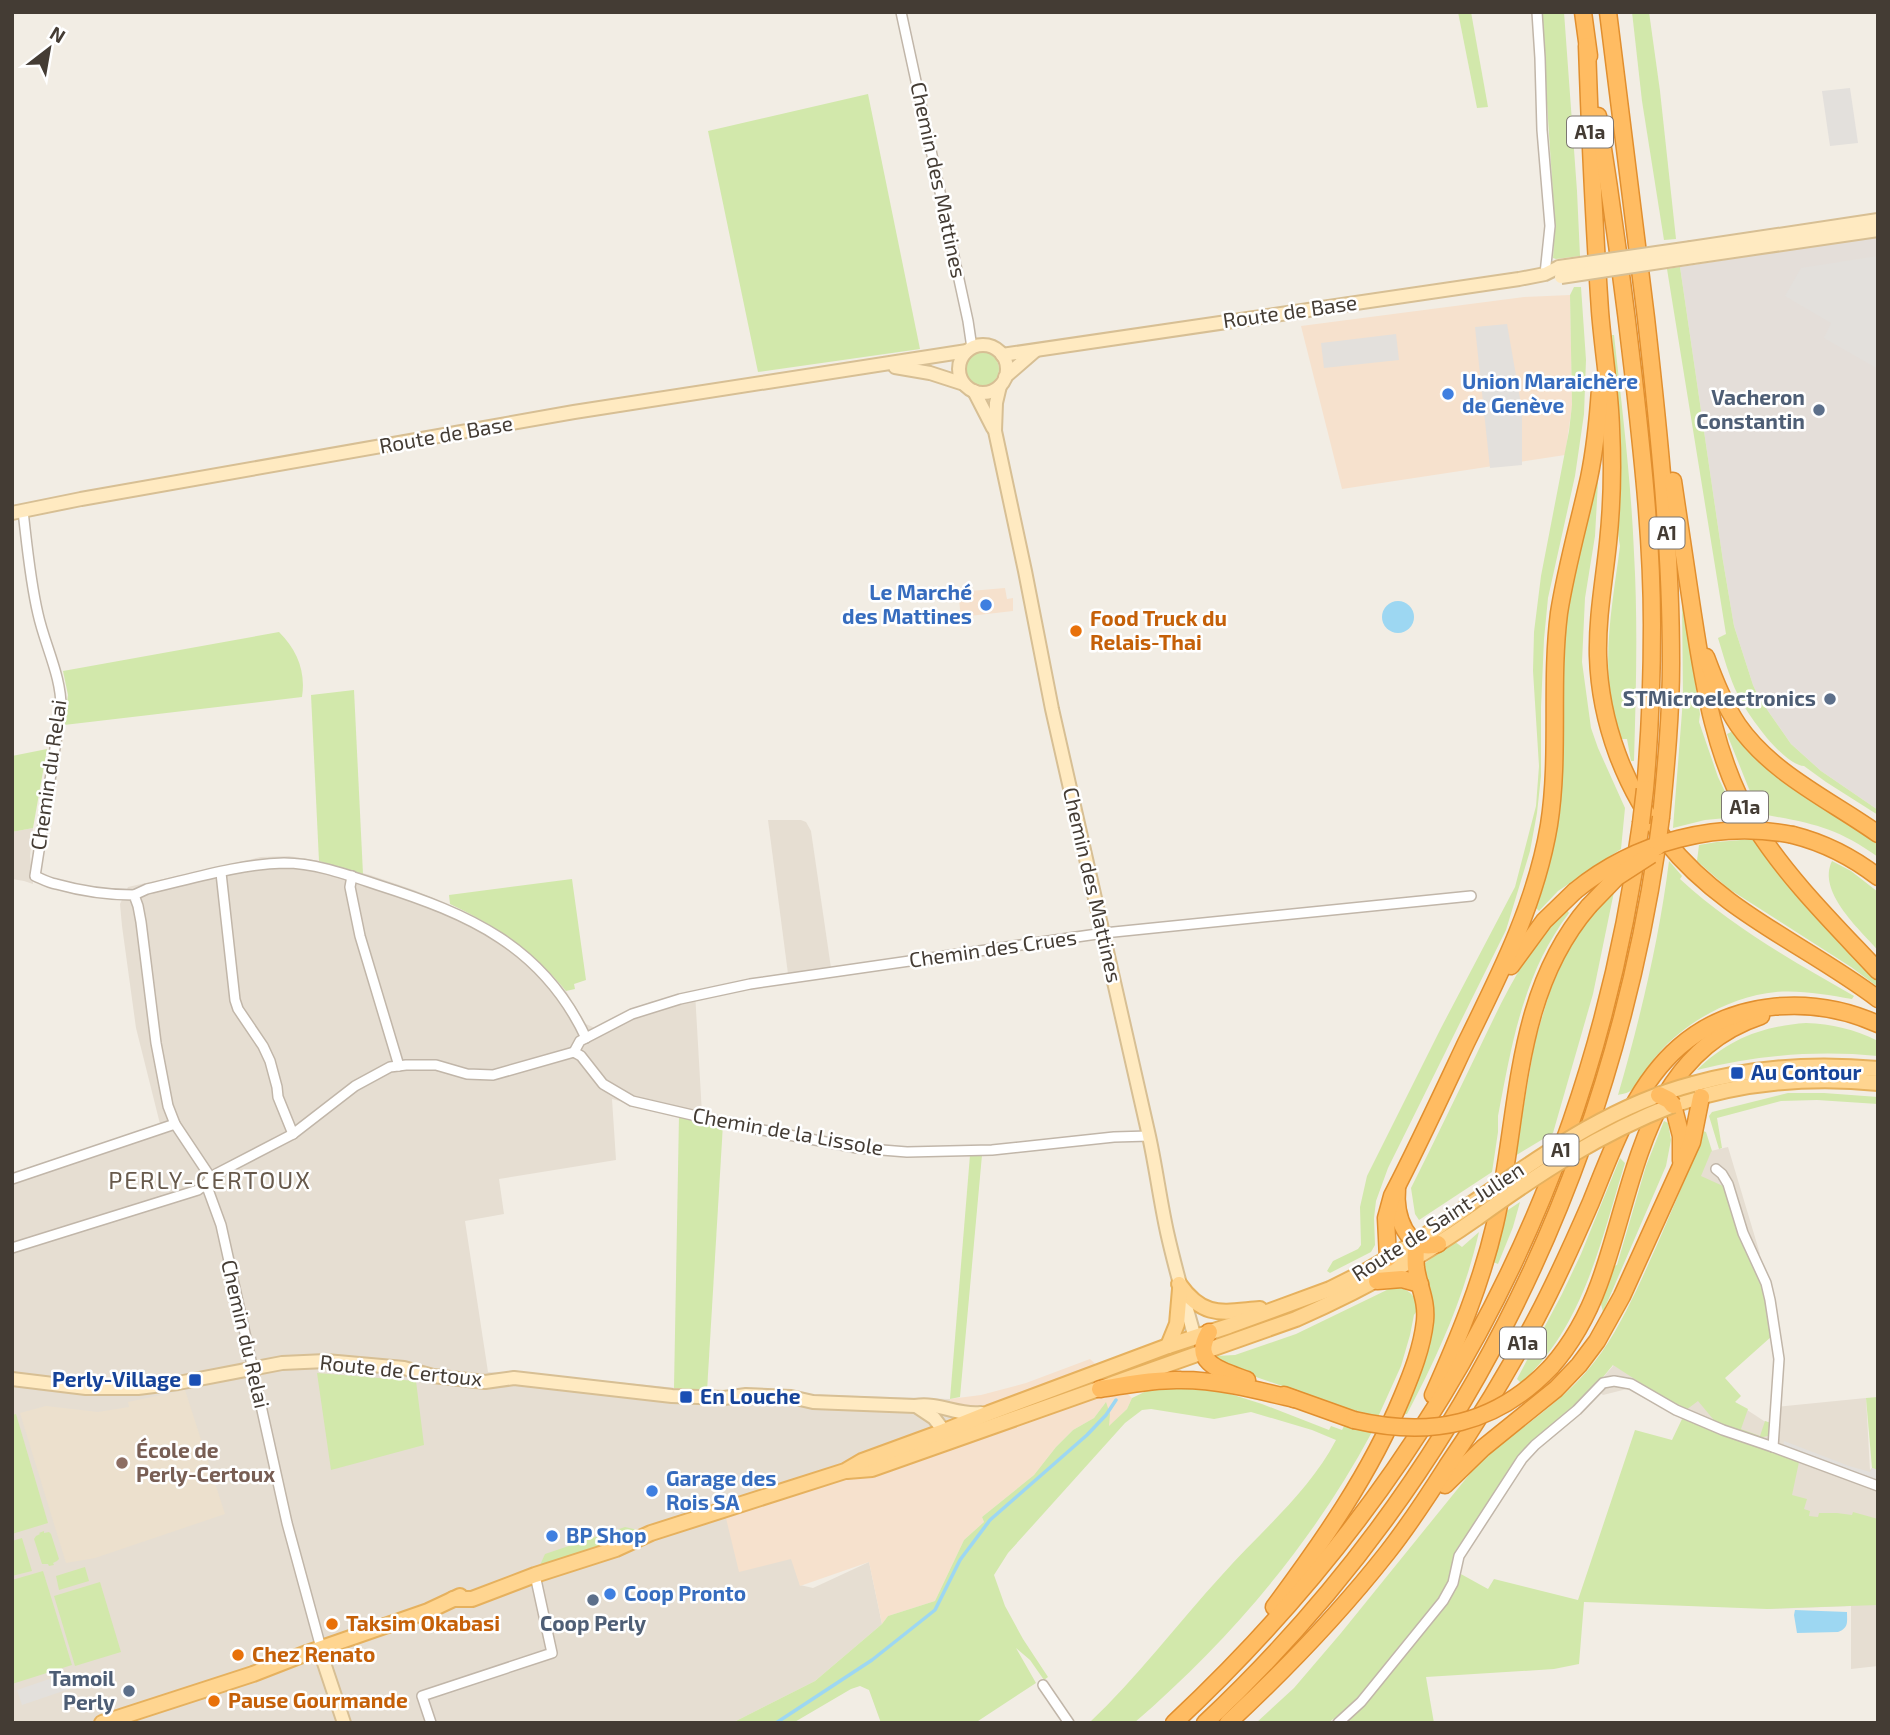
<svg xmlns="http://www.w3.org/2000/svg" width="1890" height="1735" viewBox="0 0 1890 1735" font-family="'Exo 2',sans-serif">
	<rect width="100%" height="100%" fill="#f2ede4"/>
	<g fill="#e6ded2">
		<path d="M768 820H801L806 822 811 831 831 968 788 974Z"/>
		<path d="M33 828 30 856 33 884 24 881 12 879V832Z"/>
		<path d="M289 856 319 861 370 875 414 890 479 918 509 937 538 960 566 991 586 1024 595 1028 650 1002 695 992 702 1114 634 1105 612 1099 616 1160 499 1179 504 1214 465 1221 488 1372 536 1374 707 1391 950 1399 956 1433 792 1559 800 1585 813 1588 869 1562 882 1624 815 1681 732 1723H12V1173L160 1124 136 1028 122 926 120 904 128 887 261 857Z"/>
		<path d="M1728 1147 1760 1254 1754 1256 1761 1272 1757 1275 1698 1401 1735 1402 1764 1421 1775 1424 1776 1407 1866 1398 1870 1470 1872 1468 1878 1470V1666L1851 1669V1606L1768 1609 1719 1433 1682 1419 1627 1389 1603 1395 1594 1388 1613 1366V1364L1711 1151Z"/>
	</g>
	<g fill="#f6e1cd">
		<path d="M1570 295 1572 406 1565 455 1342 489 1301 326 1524 297Z"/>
		<path d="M1005 588 1007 599 1013 598V611L961 617 958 592Z"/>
		<path d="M1090 1359 1132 1398 1127 1409 1109 1427 1105 1403 1094 1418 1073 1430 1056 1447 1034 1475 982 1517 984 1522 964 1540 935 1601 888 1616 882 1624 869 1562 800 1586 791 1559 739 1572 725 1514 956 1433 950 1399 981 1395 1026 1383Z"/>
	</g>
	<path fill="#e4ded9" d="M1878 237V810L1821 771 1791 744 1759 698 1753 685 1734 626 1723 561 1680 267 1859 239Z"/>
	<path fill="#ece0cd" d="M185 1390 225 1514 95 1558 66 1563 20 1413 46 1406 98 1412 129 1407 128 1402Z"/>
	<g fill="#d2e8ab">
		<path d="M1458 12H1471L1488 107 1477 108Z"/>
		<path d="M1541 12H1564L1577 191 1580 256 1556 259 1553 258 1555 225Z"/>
		<path d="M1632 12H1649L1660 91 1676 239 1664 240 1642 101Z"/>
		<path d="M868 94 920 349 758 372 708 131Z"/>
		<path d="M1680 267 1723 561 1734 626 1753 685 1759 698 1791 744 1821 771 1878 810V815L1826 782 1804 766C1783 765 1747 714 1738 695 1729 677 1724 657 1718 638L1726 634 1667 269Z"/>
		<path d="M1574 287H1581L1586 360 1584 414 1575 476 1548 598 1544 639 1541 707V776L1537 813 1530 851 1506 930 1388 1168 1376 1201 1374 1218 1375 1245 1371 1252 1330 1273 1327 1271 1333 1261 1358 1249 1361 1245 1360 1207 1367 1176 1441 1028 1515 887 1536 806 1539 766 1533 671 1534 632 1541 576 1569 431 1572 405 1570 295Z"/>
		<path d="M1612 335H1614C1622 407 1631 480 1634 553 1638 622 1636 692 1634 761H1631L1627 739H1621C1616 724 1611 708 1610 692 1604 644 1614 593 1620 546 1615 522 1621 495 1620 470 1620 425 1615 380 1612 335Z"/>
		<circle cx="982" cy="369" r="17"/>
		<path d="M1595 482H1598L1595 536 1585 598 1582 662 1591 728 1598 748 1625 808 1621 849 1558 891 1539 911 1535 907 1546 875 1560 803 1562 640 1570 592Z"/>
		<path d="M1682 600 1700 714 1699 722 1718 777 1737 817 1705 820 1673 828 1683 699Z"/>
		<path d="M279 632C297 650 306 671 302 697L64 725 68 695 63 671Z"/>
		<path d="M354 690 363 874 319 861 311 695Z"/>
		<path d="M1733 731 1745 745 1878 843V857C1836 827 1811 823 1761 814L1749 789 1727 734Z"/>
		<path d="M47 749 33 828 12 832V756Z"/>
		<path d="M1753 839 1788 886 1878 982V987L1851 967 1729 889 1697 861 1699 845 1717 842Z"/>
		<path d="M1669 861 1682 876 1680 879C1732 927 1793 961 1854 996L1852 999C1827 995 1802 990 1776 992 1733 996 1686 1021 1658 1054 1649 1063 1641 1081 1633 1089 1629 1093 1622 1094 1618 1095 1640 1019 1659 941 1669 861Z"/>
		<path d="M1832 861 1851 871 1878 892V950C1858 928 1817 891 1832 861Z"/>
		<path d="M572 879 586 980 574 984 575 989 566 991C534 952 495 925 450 904L449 895Z"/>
		<path d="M1615 887 1593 994 1553 1133 1515 1156 1535 1041 1550 991 1568 949 1587 918Z"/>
		<path d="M1567 910 1569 913C1523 974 1512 1043 1498 1116V1132L1492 1172 1419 1220 1415 1214 1411 1188C1434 1142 1456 1097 1478 1051 1501 1004 1526 945 1567 910Z"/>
		<path d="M1806 1023C1832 1024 1854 1029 1878 1041V1056C1817 1050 1757 1055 1697 1070 1728 1039 1763 1026 1806 1023Z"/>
		<path d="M1788 1093H1824L1878 1097V1104L1817 1100 1781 1101 1717 1118 1722 1148 1719 1149 1709 1116 1712 1112Z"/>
		<path d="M679 1115 723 1124 707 1391 674 1388Z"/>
		<path d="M1664 1121 1668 1123 1671 1140 1666 1166 1603 1312 1601 1304 1614 1266 1617 1265 1646 1166Z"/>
		<path d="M1703 1131 1706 1132 1712 1151 1711 1152 1701 1176 1723 1186 1732 1209V1217L1762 1288 1772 1336 1725 1378 1741 1396 1735 1402 1748 1409 1741 1429 1760 1436 1765 1421 1771 1423 1768 1436 1758 1438 1711 1421 1713 1419 1698 1401 1686 1410 1670 1402 1613 1365 1594 1388 1575 1406 1527 1446 1456 1550 1453 1558 1450 1578 1434 1606 1357 1699 1345 1710 1328 1723H1256L1294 1688 1341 1633 1477 1465C1513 1432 1555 1408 1587 1371 1608 1347 1623 1318 1637 1289 1660 1240 1680 1191 1701 1141Z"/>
		<path d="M970 1155H982L960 1397 950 1399Z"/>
		<path d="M1620 1158 1625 1163C1601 1240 1584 1326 1521 1383L1517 1379 1562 1294 1581 1254Z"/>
		<path d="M1520 1202 1513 1227 1498 1264 1493 1262 1505 1212Z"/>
		<path d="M1479 1232C1463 1300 1439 1353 1407 1414L1399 1415 1416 1376 1424 1264 1454 1241 1462 1247Z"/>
		<path d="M1393 1287C1409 1288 1418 1296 1416 1312L1414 1315 1410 1335 1401 1366 1378 1417 1349 1409 1227 1367 1216 1356 1235 1355 1296 1334Z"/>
		<path d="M317 1373 416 1381 424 1445 331 1470Z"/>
		<path d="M1159 1385 1221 1391 1262 1404 1329 1430 1331 1426 1342 1430 1345 1424 1372 1432C1312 1544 1230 1640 1134 1723H1089C1137 1678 1177 1624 1222 1575 1261 1531 1309 1492 1336 1440L1312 1430 1251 1412 1214 1419 1151 1409 1142 1410 1125 1423 1008 1553 994 1575 1005 1606 1023 1639 1048 1677 1044 1680 1030 1660 1016 1648 1036 1683 975 1723H881L869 1690 860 1686 851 1689 793 1723H732L815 1681 882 1624 888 1616 935 1601 964 1540 984 1522 982 1517 1034 1475 1056 1447 1073 1430 1094 1418 1106 1402 1110 1414 1109 1426 1127 1409 1132 1398Z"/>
		<path d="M1878 1397V1470L1872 1468 1866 1398Z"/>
		<path d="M16 1414 48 1523 12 1534V1415Z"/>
		<path d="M1682 1419 1799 1462 1792 1495 1807 1499 1804 1509 1810 1511 1809 1516 1818 1517 1819 1513H1837L1852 1515 1853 1512 1878 1519V1605L1767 1609 1584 1602 1579 1664 1554 1669 1426 1677 1434 1723H1345L1367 1702 1447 1602 1459 1573 1488 1589 1494 1579 1578 1600 1635 1430 1672 1440Z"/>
		<path d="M625 1527 638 1530 614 1541 558 1561 540 1565 545 1554Z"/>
		<path d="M44 1531V1533L49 1532 51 1534 59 1559 57 1561 53 1563 54 1565 49 1566 48 1564H42L34 1539 36 1536 40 1534 39 1533Z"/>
		<path d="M22 1538 32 1571 12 1576V1541Z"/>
		<path d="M85 1567 89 1581 59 1590 56 1576Z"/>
		<path d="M43 1571 72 1665 12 1684V1580Z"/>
		<path d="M100 1582 121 1652 75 1666 54 1596Z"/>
	</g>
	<g fill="#e3e0dc">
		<path d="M1850 88 1858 143 1830 146 1822 91Z"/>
		<path d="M1878 256V369L1824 338 1831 323 1785 296 1801 268Z"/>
		<path d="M1507 324 1522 410V465L1490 468 1475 327Z"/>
		<path d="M1396 334 1399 360 1324 368 1321 343Z"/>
		<path d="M1784 1441 1849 1466 1870 1472 1872 1468 1878 1470V1486L1782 1450Z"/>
		<path d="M70 1672 75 1687 22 1705 17 1690Z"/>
	</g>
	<g fill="#9dd7f2">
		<circle cx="1398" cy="617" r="16"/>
		<path d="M1795 1610 1847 1612C1847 1622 1849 1628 1838 1632L1797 1633 1794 1615Z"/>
	</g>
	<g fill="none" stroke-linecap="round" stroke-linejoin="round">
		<path stroke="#9dd7f2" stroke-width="3.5" d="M776 1723 872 1660 935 1610 960 1560 990 1520 1087 1435 1106 1415 1116 1400"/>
		<defs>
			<g id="street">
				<path d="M901 12 968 321 972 348"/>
				<path d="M1537 12 1540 58 1542 130 1550 226 1545 274"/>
				<path d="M23 511C27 545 30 580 38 614 45 646 62 677 61 710L35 876C42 879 49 883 56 884 81 891 108 895 134 895L138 906 141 922 156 1043 168 1106 175 1124 211 1178"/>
				<path d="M221 873 235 1000 238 1009 263 1046 270 1061 277 1087 278 1097 293 1134"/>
				<path d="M352 876 350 887 360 936 399 1066"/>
				<path d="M134 895 147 889C191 879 239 864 284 863 316 863 348 875 378 885 469 914 543 946 586 1038"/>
				<path d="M574 1052 580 1041 632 1014 680 999 750 984 1104 933 1471 896"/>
				<path d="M574 1052 581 1056 603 1084 632 1101 731 1124 857 1148 907 1152 992 1150 1114 1137 1149 1136"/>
				<path d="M1716 1169 1722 1174 1728 1184 1743 1233 1766 1283 1770 1300 1779 1359 1773 1447"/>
				<path d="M12 1179 175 1124"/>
				<path d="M206 1184 221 1225 287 1523 321 1648"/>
				<path d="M12 1248 198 1190 206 1184 216 1174 293 1134 355 1086 390 1067 406 1065H436L467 1074 493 1075 574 1052"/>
				<path d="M1043 1685 1069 1723"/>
				<path d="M431 1723 422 1696 552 1653 535 1575"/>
				<path d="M1338 1723 1361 1702 1443 1601 1453 1583 1459 1556 1522 1459 1535 1445 1577 1410 1603 1383 1614 1381 1631 1384 1676 1410 1723 1430 1773 1447 1878 1486"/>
			</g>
			<g id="secondary">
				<path d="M1691 248 1878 220"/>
				<path d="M1693 257 1878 230"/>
				<circle cx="983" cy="369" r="24"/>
				<path d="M1002 355 1519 279 1545 274 1559 267"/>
				<path d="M895 367 930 373 964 384"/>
				<path d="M1005 377 1035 351"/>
				<path d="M1000 386 996 403 995 431 1025 571 1052 709 1149 1136C1156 1168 1160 1200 1167 1232 1175 1268 1185 1303 1195 1338"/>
				<path d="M974 391 993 428"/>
				<path d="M12 513 81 499 574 412 967 351"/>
				<path d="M12 1379 86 1388H138L178 1383 282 1363 326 1361 404 1368 433 1376 485 1382 514 1378 672 1396 724 1398 746 1395 791 1397 813 1402 915 1406C939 1402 958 1416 981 1413"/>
				<path d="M916 1406 934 1418 944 1431"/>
				<path d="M321 1648 323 1660 344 1723"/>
			</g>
			<g id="primary">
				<path d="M1693 1084C1753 1067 1815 1063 1878 1069"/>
				<path d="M1673 1105C1738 1083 1809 1076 1878 1083"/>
				<path d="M1179 1284C1204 1319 1222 1312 1260 1309"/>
				<path d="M1168 1346 1177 1324 1180 1289"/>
				<path d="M847 1471 872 1469 1296 1319C1360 1291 1420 1258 1477 1218"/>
				<path d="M453 1599H472L535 1575 616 1549 651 1533 845 1471 862 1461 944 1431 989 1413 1168 1346 1229 1326 1330 1289 1366 1271 1416 1242 1480 1198"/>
				<path d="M102 1723 253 1674 307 1653 428 1611 460 1596"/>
			</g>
			<g id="highway">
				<path d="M1583 12 1589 56"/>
				<path d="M1608 12C1621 114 1633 216 1646 318 1659 433 1671 547 1671 663 1671 714 1666 766 1661 817"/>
				<path d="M1587 46C1590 134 1594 222 1600 311 1603 350 1610 390 1611 429 1613 468 1612 505 1608 543 1604 581 1597 618 1598 656 1600 723 1625 789 1666 841 1722 912 1808 946 1878 999"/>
				<path d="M1598 116C1612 204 1624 292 1634 380 1643 461 1652 543 1652 625 1652 680 1650 734 1645 789"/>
				<path d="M1673 481C1679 521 1685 562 1691 602 1703 680 1713 756 1754 825 1788 879 1834 924 1878 971"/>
				<path d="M1706 657C1715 681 1724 704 1738 725 1772 774 1830 800 1878 834"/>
				<path d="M1793 835C1825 843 1852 857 1878 877"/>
				<path d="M1511 966 1544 921 1575 891"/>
				<path d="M1673 1105 1681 1136V1161"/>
				<path d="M1397 1190C1394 1214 1407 1254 1438 1244"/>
				<path d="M1388 1258 1386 1218 1392 1196C1418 1146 1442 1094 1466 1043 1500 974 1536 903 1549 825 1560 755 1550 684 1559 613 1566 568 1579 523 1589 478 1595 449 1598 419 1600 389"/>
				<path d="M1377 1281 1402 1279 1420 1284"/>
				<path d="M1209 1332C1190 1364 1223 1371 1247 1380"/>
				<path d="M1551 1367C1573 1342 1588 1314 1599 1284 1636 1184 1643 1055 1761 1016"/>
				<path d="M1100 1389C1127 1385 1154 1379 1181 1380 1219 1380 1257 1390 1294 1399"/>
				<path d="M1284 1395 1354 1420"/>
				<path d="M1433 1395C1458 1339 1481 1284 1495 1224 1520 1116 1512 995 1589 906"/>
				<path d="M1445 1485 1483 1448 1556 1389 1579 1365 1597 1341 1622 1296 1692 1142 1701 1097"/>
				<path d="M1274 1607C1323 1541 1370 1474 1402 1397 1412 1373 1422 1348 1425 1321 1427 1300 1419 1288 1416 1268 1415 1260 1416 1250 1416 1242"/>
				<path d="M1174 1723C1436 1478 1594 1178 1641 823"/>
				<path d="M1205 1723C1455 1488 1606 1185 1657 847"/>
				<path d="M1228 1723C1285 1670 1339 1614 1387 1553 1409 1525 1428 1496 1447 1466 1480 1418 1510 1368 1537 1317 1557 1279 1574 1241 1591 1202 1613 1148 1634 1086 1679 1047 1734 999 1813 995 1878 1024"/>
			</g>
		</defs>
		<use href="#street" stroke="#c1b6a9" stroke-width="12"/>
		<use href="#secondary" stroke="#d7bf94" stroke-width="16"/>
		<use href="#primary" stroke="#e6b15e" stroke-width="18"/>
		<use href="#highway" stroke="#e18f2f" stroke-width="19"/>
		<use href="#street" stroke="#fff" stroke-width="9"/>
		<use href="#secondary" stroke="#ffeac1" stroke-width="12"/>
		<use href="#primary" stroke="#ffd590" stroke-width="14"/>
		<use href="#highway" stroke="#ffbc62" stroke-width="16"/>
		<defs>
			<g id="secondary-bridge">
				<path d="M1559 267 1691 248"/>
				<path d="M1561 277 1693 257"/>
			</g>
			<g id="primary-bridge">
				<path d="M1480 1198C1547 1152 1613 1105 1693 1084"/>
				<path d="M1477 1218C1541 1172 1599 1134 1673 1105"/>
			</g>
			<g id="highway-bridge">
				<path d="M1641 823 1645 789"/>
				<path d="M1657 847 1661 817"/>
				<path d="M1575 891C1635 842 1717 820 1793 835"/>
				<path d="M1589 906 1617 877 1651 855"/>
				<path d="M1659 1095 1669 1100 1673 1105"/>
				<path d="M1354 1420C1431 1438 1496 1425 1551 1367"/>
			</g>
		</defs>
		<use href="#secondary-bridge" stroke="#d7bf94" stroke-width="16" stroke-linecap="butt"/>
		<use href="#primary-bridge" stroke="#e6b15e" stroke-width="18" stroke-linecap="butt"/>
		<use href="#highway-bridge" stroke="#e18f2f" stroke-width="19" stroke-linecap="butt"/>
		<use href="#secondary-bridge" stroke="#ffeac1" stroke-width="12"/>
		<use href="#primary-bridge" stroke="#ffd590" stroke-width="14"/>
		<use href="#highway-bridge" stroke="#ffbc62" stroke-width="16"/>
	</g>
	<g fill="#3f7fe0" stroke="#fff" stroke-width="2.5">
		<circle cx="1448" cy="394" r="7"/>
		<circle cx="986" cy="605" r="7"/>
		<circle cx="652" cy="1491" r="7"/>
		<circle cx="552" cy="1536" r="7"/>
		<circle cx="610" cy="1594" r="7"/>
	</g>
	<g fill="#5c6f8a" stroke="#fff" stroke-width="2.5">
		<circle cx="1819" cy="410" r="7"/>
		<circle cx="1830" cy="699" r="7"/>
		<circle cx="593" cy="1600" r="7"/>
		<circle cx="129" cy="1691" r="7"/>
	</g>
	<g fill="#e8710a" stroke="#fff" stroke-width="2.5">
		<circle cx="1076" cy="631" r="7"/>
		<circle cx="332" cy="1624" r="7"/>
		<circle cx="238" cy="1655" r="7"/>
		<circle cx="214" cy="1701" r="7"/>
	</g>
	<g fill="#1a4fb4" stroke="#fff" stroke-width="2.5">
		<rect x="1730" y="1066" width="14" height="14" rx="3.5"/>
		<rect x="188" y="1373" width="14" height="14" rx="3.5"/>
		<rect x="679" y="1390" width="14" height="14" rx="3.5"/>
	</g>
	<circle fill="#8d6e63" stroke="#fff" stroke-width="2.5" cx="122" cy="1463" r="7"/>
	<g text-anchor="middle" stroke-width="5" stroke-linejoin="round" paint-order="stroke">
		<g fill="#fff" stroke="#7c7671" stroke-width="2">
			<rect x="1567" y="116.5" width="46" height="31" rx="5"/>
			<rect x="1649.5" y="517.5" width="35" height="31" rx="5"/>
			<rect x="1722" y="791.5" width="46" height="31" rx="5"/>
			<rect x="1543.5" y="1134.5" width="35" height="31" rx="5"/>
			<rect x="1500" y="1327.5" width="46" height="31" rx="5"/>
		</g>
		<g font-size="19" font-weight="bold" fill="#443c34">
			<text x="1590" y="139">A1a</text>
			<text x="1667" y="540">A1</text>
			<text x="1745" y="814">A1a</text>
			<text x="1561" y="1157">A1</text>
			<text x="1523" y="1350">A1a</text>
		</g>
		<g font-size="21" fill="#443c34" stroke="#fff">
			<text transform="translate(938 180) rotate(78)" y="7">Chemin des Mattines</text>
			<text transform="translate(1290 312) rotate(-8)" y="7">Route de Base</text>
			<text transform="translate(446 435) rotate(-10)" y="7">Route de Base</text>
			<text transform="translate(49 775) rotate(-82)" y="7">Chemin du Relai</text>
			<text transform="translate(1092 885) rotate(77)" y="7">Chemin des Mattines</text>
			<text transform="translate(993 949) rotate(-8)" y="7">Chemin des Crues</text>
			<text transform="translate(788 1132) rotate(10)" y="7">Chemin de la Lissole</text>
			<text transform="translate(1438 1222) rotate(-33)" y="7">Route de Saint-Julien</text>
			<text transform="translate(245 1334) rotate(77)" y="7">Chemin du Relai</text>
			<text transform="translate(401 1371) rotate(6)" y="7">Route de Certoux</text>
		</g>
		<g font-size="21" font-weight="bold" fill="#366cbe" stroke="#fff" text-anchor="start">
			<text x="1462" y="389">Union Maraichère<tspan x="1462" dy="24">de Genève</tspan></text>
			<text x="972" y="600" text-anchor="end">Le Marché<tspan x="972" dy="24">des Mattines</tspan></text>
			<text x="666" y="1486">Garage des<tspan x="666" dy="24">Rois SA</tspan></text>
			<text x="566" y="1543">BP Shop</text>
			<text x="624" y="1601">Coop Pronto</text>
		</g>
		<g font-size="21" font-weight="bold" fill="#4e5e75" stroke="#fff" text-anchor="end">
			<text x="1805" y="405">Vacheron<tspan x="1805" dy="24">Constantin</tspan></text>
			<text x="1816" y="706">STMicroelectronics</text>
			<text x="593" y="1631" text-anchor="middle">Coop Perly</text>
			<text x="115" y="1686">Tamoil<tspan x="115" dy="24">Perly</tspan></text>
		</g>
		<g font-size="21" font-weight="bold" fill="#c56008" stroke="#fff" text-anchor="start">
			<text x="1090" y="626">Food Truck du<tspan x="1090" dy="24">Relais-Thai</tspan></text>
			<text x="346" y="1631">Taksim Okabasi</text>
			<text x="252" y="1662">Chez Renato</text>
			<text x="228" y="1708">Pause Gourmande</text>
		</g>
		<g font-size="21" font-weight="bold" fill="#164399" stroke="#fff" text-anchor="start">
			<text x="1751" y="1080">Au Contour</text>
			<text x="181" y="1387" text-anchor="end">Perly-Village</text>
			<text x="700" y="1404">En Louche</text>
		</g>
		<g font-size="21" font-weight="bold" fill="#785e54" stroke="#fff" text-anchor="start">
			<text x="136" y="1458">École de<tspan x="136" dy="24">Perly-Certoux</tspan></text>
		</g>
		<g font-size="24" letter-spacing="2" fill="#67594b" stroke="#fff">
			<text x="210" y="1189">PERLY-CERTOUX</text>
		</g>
	</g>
	<rect width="1890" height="1735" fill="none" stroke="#443c34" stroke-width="28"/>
	<g transform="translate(49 49) rotate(31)" stroke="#ffffff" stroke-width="5" paint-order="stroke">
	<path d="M0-5L12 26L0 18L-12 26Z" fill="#443c34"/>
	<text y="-10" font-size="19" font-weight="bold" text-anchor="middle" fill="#443c34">N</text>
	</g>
</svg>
